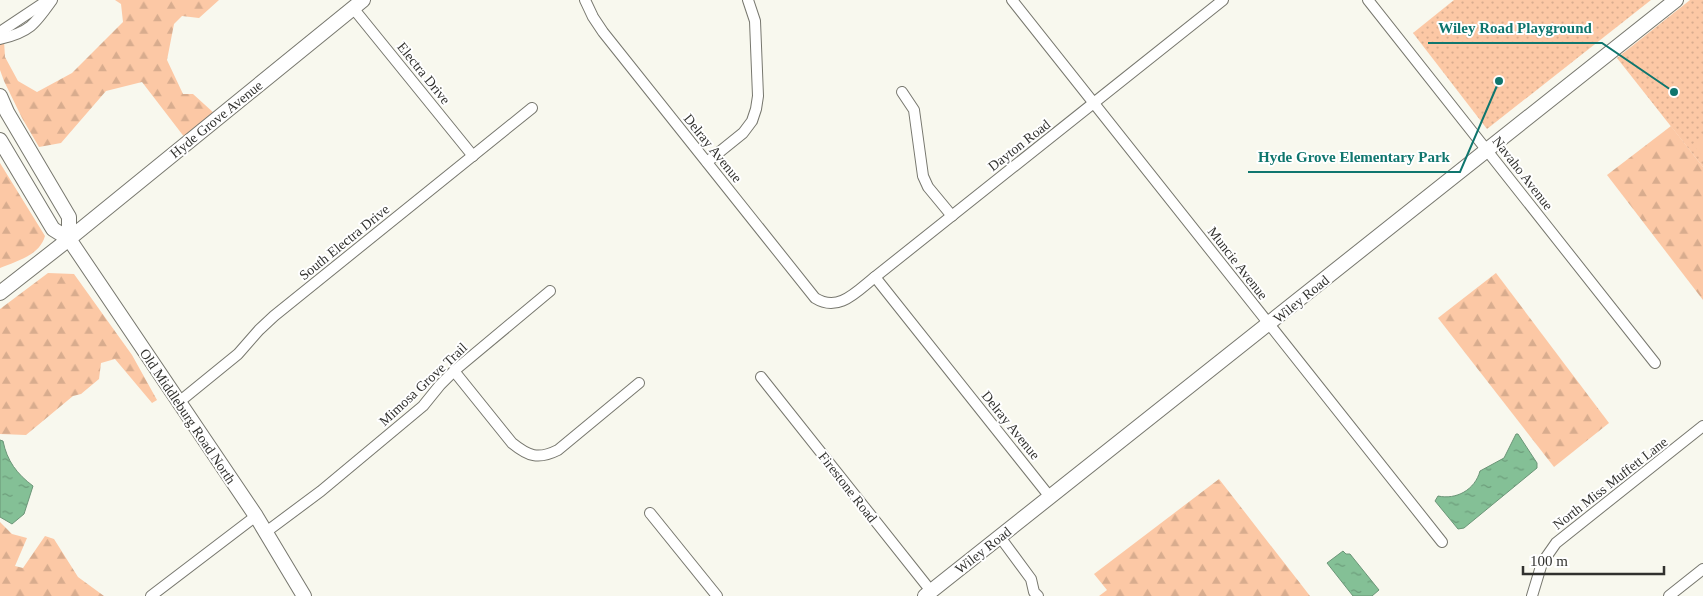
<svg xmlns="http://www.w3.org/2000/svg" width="1703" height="596" viewBox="0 0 1703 596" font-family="'Times New Roman',serif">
	<defs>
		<pattern id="forest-firs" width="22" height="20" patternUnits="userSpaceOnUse" patternTransform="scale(1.25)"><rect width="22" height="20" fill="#fcc8a5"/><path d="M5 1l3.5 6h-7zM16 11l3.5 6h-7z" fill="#d8ac8e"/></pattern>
		<pattern id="park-dots" width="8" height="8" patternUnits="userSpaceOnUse" patternTransform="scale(1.25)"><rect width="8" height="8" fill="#fcc8a5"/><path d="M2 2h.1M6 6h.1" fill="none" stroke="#d8ac8e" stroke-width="1.8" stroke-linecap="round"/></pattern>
		<pattern id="water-ripples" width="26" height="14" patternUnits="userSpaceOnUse" patternTransform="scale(1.25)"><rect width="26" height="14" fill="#84c096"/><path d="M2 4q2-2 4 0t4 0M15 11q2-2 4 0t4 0" fill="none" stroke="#6d9d7b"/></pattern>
	</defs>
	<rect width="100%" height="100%" fill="#f8f8ee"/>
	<g fill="url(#forest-firs)">
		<path d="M115 0H219L199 18 182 16 174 24 167 60 183 94H193L215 114 185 138 142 82 106 91 61 143 39 147 22 118 4 81 0 70V42L4 41 5 57 18 81 37 92 72 73 123 22 121 4Z"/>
		<path d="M1671 126 1703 167V300L1607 175Z"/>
		<path d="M0 163 45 236C40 255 17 261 0 268Z"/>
		<path d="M48 273 74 274 132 355 157 400 152 403 115 359 101 363 99 379 81 394 73 396 26 435 0 434V309Z"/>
		<path d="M1496 273 1609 423 1554 467 1438 318Z"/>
		<path d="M1219 479 1310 596H1099L1107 590 1094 574Z"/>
		<path d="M0 522 12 534 27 538 15 566 23 568 45 536 54 539 78 577 104 596H0Z"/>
	</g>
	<g fill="url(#park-dots)">
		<path d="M1454 0H1651L1487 129 1413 33Z"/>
		<path d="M1690 0H1703V167L1617 58Z"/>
	</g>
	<path fill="#fcc8a5" d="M1703 135V157L1693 144Z"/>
	<g fill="url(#water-ripples)" stroke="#6b9577">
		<path d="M1516 434H1518L1537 463V468L1464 528 1458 529 1435 501 1438 496C1456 500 1475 490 1480 471L1504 458Z"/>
		<path d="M0 440 3 441C7 461 17 474 33 486L24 514 12 524 0 517Z"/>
		<path d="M1343 551 1346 554H1350L1354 559 1379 590 1372 596H1353L1327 563Z"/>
	</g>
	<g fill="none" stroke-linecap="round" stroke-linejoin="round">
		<defs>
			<g id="street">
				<path d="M585 0 593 17 603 32 815 298C839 313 857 291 875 277L1223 0"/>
				<path d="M1012 0 1442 542"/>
				<path d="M1368 0 1655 363"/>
				<path d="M353 8 473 156"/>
				<path d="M0 32 48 0"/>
				<path d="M0 39C30 32 35 24 52 0"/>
				<path d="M902 92 914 110 923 176 928 187 952 216"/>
				<path d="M707 162 743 133 752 121 756 109 758 96 755 21 748 0"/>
				<path d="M875 277 1050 497"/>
				<path d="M454 371 512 443C528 456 538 460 558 450L639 383"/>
				<path d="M761 377 931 591"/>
				<path d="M179 402 238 354 259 330 274 316 532 108"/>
				<path d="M650 513 717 596"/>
				<path d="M266 532 321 491 423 406 440 385 454 371 550 291"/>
				<path d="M1000 537 1031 579 1034 592 1038 596"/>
				<path d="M151 596 256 516"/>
				<path d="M1532 596 1542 563 1556 543 1703 426"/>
				<path d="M1669 596 1703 569"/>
			</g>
			<g id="secondary">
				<path d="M0 96 7 112 69 217V239"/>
				<path d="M0 140 53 229 69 239 256 516 304 596"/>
				<path d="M0 293 69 239 363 0"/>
				<path d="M925 596 1676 0"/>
			</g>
		</defs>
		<use href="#street" stroke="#77776e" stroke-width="12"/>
		<use href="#secondary" stroke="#77776e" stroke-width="16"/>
		<use href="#street" stroke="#fff" stroke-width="10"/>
		<use href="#secondary" stroke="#fff" stroke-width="14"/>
	</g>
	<g text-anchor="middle" stroke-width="4" stroke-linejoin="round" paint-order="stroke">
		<g font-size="14" fill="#31312e" stroke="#fff">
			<text transform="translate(424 73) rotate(51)" y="5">Electra Drive</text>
			<text transform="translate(216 119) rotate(-39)" y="5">Hyde Grove Avenue</text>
			<text transform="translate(1019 145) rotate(-38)" y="5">Dayton Road</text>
			<text transform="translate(713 148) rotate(51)" y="5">Delray Avenue</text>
			<text transform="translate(1523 173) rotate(52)" y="5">Navaho Avenue</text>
			<text transform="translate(344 242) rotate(-39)" y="5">South Electra Drive</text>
			<text transform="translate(1238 263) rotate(52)" y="5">Muncie Avenue</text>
			<text transform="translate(1301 299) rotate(-39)" y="5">Wiley Road</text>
			<text transform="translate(423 384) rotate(-43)" y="5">Mimosa Grove Trail</text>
			<text transform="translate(188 416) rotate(56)" y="5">Old Middleburg Road North</text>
			<text transform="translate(1011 425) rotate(51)" y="5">Delray Avenue</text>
			<text transform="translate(1610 483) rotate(-38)" y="5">North Miss Muffett Lane</text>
			<text transform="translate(848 487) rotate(52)" y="5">Firestone Road</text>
			<text transform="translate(983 550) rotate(-38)" y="5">Wiley Road</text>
		</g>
	</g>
	<path fill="none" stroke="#0f766e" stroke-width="2" d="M1674 92L1602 43H1428M1499 81L1460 172H1248"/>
	<g fill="#0f766e" stroke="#fff" stroke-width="2">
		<circle cx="1674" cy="92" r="5"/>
		<circle cx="1499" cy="81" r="5"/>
	</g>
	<g font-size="15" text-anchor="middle" font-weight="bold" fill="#0f766e" stroke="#fff" stroke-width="4" stroke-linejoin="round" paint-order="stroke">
		<text x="1515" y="33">Wiley Road Playground</text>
		<text x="1354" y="162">Hyde Grove Elementary Park</text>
	</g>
	<path d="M1523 566v8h141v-8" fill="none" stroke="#31312e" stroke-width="2.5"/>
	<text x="1530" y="566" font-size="15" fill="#31312e" stroke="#ffffff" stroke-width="4" paint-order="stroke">100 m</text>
</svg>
